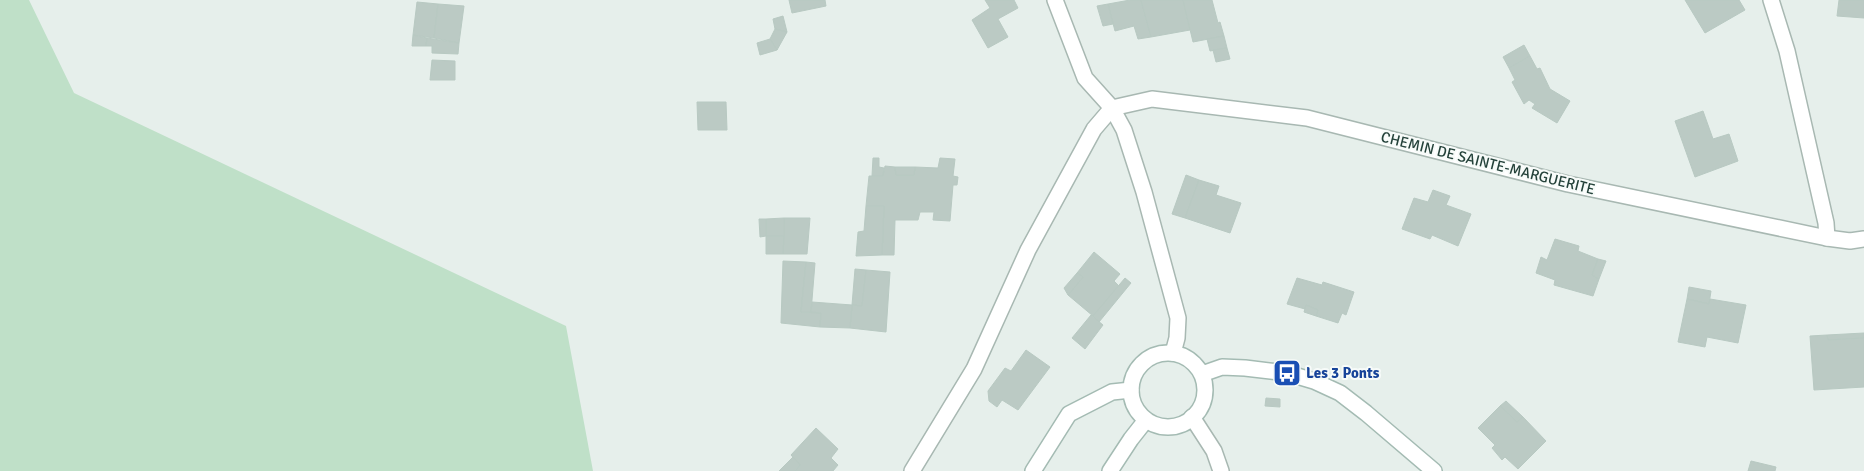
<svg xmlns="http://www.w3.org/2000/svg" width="1864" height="471" viewBox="0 0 1864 471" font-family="Signika,sans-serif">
	<rect width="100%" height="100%" fill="#e6efeb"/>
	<path fill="#bfe0c8" d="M0 0H29L74 93 566 326 593 471H0Z"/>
	<g fill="#bbcac4" stroke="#b8c9c2">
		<path d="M789 0H825L826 6 792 13Z"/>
		<path d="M985 0H1014L1018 8 998 19 1008 37 988 48 972 20 990 8Z"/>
		<path d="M1130 0H1141L1151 37 1138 39 1134 26 1115 31 1108 4Z"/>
		<path d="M1141 0H1183L1190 30 1151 37Z"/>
		<path d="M1183 0H1212L1218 23 1220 22 1224 36 1193 42Z"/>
		<path d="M1685 0H1739L1745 10 1705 33Z"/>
		<path d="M1839 0H1864V18L1837 16Z"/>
		<path d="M417 2 438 4 434 38 413 35Z"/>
		<path d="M438 4 464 6 459 43 434 38Z"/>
		<path d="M1108 4 1113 24 1103 26 1097 6Z"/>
		<path d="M783 16 787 32 775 29 773 19Z"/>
		<path d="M775 29 787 32 777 50 770 39Z"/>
		<path d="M413 35 427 38 426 46H412Z"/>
		<path d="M1224 36 1227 48 1210 51 1207 39Z"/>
		<path d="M427 38 459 43 458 54 432 53V46H426Z"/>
		<path d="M770 39 777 50 760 55 757 43Z"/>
		<path d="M1524 45 1530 56 1509 68 1503 57Z"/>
		<path d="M1227 48 1230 59 1216 62 1213 50Z"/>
		<path d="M1530 56 1537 69 1540 68 1550 89 1570 101 1557 123 1532 108 1535 104 1529 100 1524 104 1512 82 1515 80 1509 68Z"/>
		<path d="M432 60 455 61V80H430Z"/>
		<path d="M697 102H726L727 130H698Z"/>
		<path d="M1703 111 1713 139 1729 134 1738 161 1695 177 1675 121Z"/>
		<path d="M873 158H879V167L884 168 883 176H872Z"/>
		<path d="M940 158 955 159 953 176 958 177 957 185H953L950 221 933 220 934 212H920L918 220H895L894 255H882L884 206H866L869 176H883L885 166 895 167 896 175H914L915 167 938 168Z"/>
		<path d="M895 167H915L914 175H896Z"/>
		<path d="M1186 175 1199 180 1185 218 1172 214Z"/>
		<path d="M1199 180 1219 186 1216 195 1241 203 1230 233 1185 218Z"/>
		<path d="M1433 190 1450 196 1446 205 1471 214 1458 246 1432 235 1430 239 1402 229 1414 198 1428 202Z"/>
		<path d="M866 206H884L882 255 856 256 858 232 864 231Z"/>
		<path d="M784 218H810L807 254H783Z"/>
		<path d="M784 218V236H766V219Z"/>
		<path d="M759 219H766V236L760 237Z"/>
		<path d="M766 236H784L783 254H766Z"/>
		<path d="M1555 239 1579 246 1578 251 1598 259 1592 275 1599 279 1593 296 1554 285 1555 280 1536 273 1541 257 1547 260Z"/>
		<path d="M1094 252 1120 274 1114 281 1119 286 1093 316 1068 295 1083 277 1077 273Z"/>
		<path d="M1598 259 1606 261 1599 279 1592 275Z"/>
		<path d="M783 261 806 262 801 312 821 313 820 327 781 323Z"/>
		<path d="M806 262 815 263 811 312H801Z"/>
		<path d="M855 269 866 270 862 306 852 305Z"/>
		<path d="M866 270 890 272 886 332 850 328 852 305 862 306Z"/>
		<path d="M1077 273 1083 277 1068 295 1064 288Z"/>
		<path d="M1125 278 1131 283 1099 322 1093 316Z"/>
		<path d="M1297 278 1322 285 1323 282 1354 292 1346 315 1342 313 1338 323 1316 316 1318 310 1306 305 1305 309 1287 304Z"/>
		<path d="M1689 287 1711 291 1709 304 1687 299Z"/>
		<path d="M1687 299 1709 304 1710 299 1746 305 1738 343 1707 337 1705 347 1678 342Z"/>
		<path d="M812 302 852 305 850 328 820 327 821 313 811 312Z"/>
		<path d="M1306 305 1318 310 1316 316 1304 312Z"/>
		<path d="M1091 315 1103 325 1085 349 1072 338Z"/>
		<path d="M1864 333V338L1828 340 1827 335Z"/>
		<path d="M1827 335 1828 340 1864 338V387L1814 390 1810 336Z"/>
		<path d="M1026 350 1050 367 1018 410 1002 400 997 407 989 401 988 391 1005 368 1011 371Z"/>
		<path d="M1266 398 1280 399V407L1265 406Z"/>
		<path d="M1506 401 1523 417 1517 422 1500 406Z"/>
		<path d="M1500 406 1517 422 1523 417 1546 441 1518 469 1505 457 1502 460 1492 448 1495 445 1478 428Z"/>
		<path d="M816 428 838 449 831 458 838 465 833 471H795L800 465 791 455Z"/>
		<path d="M793 457 800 465 795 471H779Z"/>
		<path d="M1751 461 1776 467 1775 471H1748Z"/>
	</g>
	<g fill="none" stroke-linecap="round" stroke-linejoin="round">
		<defs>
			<g id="street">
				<path d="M1055 0 1085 78 1112 108 1124 130 1144 192 1178 318 1177 338 1173 353"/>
				<path d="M1771 0 1787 51 1826 223 1827 238"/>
				<path d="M1112 108 1152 99 1307 118 1568 184 1827 238 1850 241 1864 239"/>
				<path d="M1192 417 1214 451 1221 471"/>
				<path d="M912 471 974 369 1028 250 1094 129 1112 108"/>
			</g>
			<g id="secondary">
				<circle cx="1168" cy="390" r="37"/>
				<path d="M1202 374 1222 367 1245 368 1287 373 1314 381 1340 393 1366 413 1434 471"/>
				<path d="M1033 471 1069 414 1112 392 1131 390"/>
				<path d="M1110 471 1131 439 1146 420"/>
			</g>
		</defs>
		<use href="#street" stroke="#a8b8b2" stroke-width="18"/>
		<use href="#secondary" stroke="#a4bbb3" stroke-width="18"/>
		<use href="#street" stroke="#fff" stroke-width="15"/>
		<use href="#secondary" stroke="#fff" stroke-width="15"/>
	</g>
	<defs>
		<symbol id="bus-square" viewBox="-11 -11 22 22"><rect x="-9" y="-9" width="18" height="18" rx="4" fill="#1a4fb4" stroke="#f7fbf9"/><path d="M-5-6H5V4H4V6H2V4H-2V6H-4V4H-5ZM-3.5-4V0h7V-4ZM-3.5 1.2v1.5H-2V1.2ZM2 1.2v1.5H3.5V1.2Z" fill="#fff"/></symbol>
	</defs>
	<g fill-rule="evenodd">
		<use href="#bus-square" x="1271" y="357" width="32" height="32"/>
	</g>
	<g text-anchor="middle" stroke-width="4" stroke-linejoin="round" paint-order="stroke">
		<g font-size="15" fill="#24423a" stroke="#f7fbf9">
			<text transform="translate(1488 163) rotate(14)" y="5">CHEMIN DE SAINTE-MARGUERITE</text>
		</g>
		<g font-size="15" font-weight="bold" fill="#164399" stroke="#f7fbf9" text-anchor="start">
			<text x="1306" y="378">Les 3 Ponts</text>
		</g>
	</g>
</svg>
